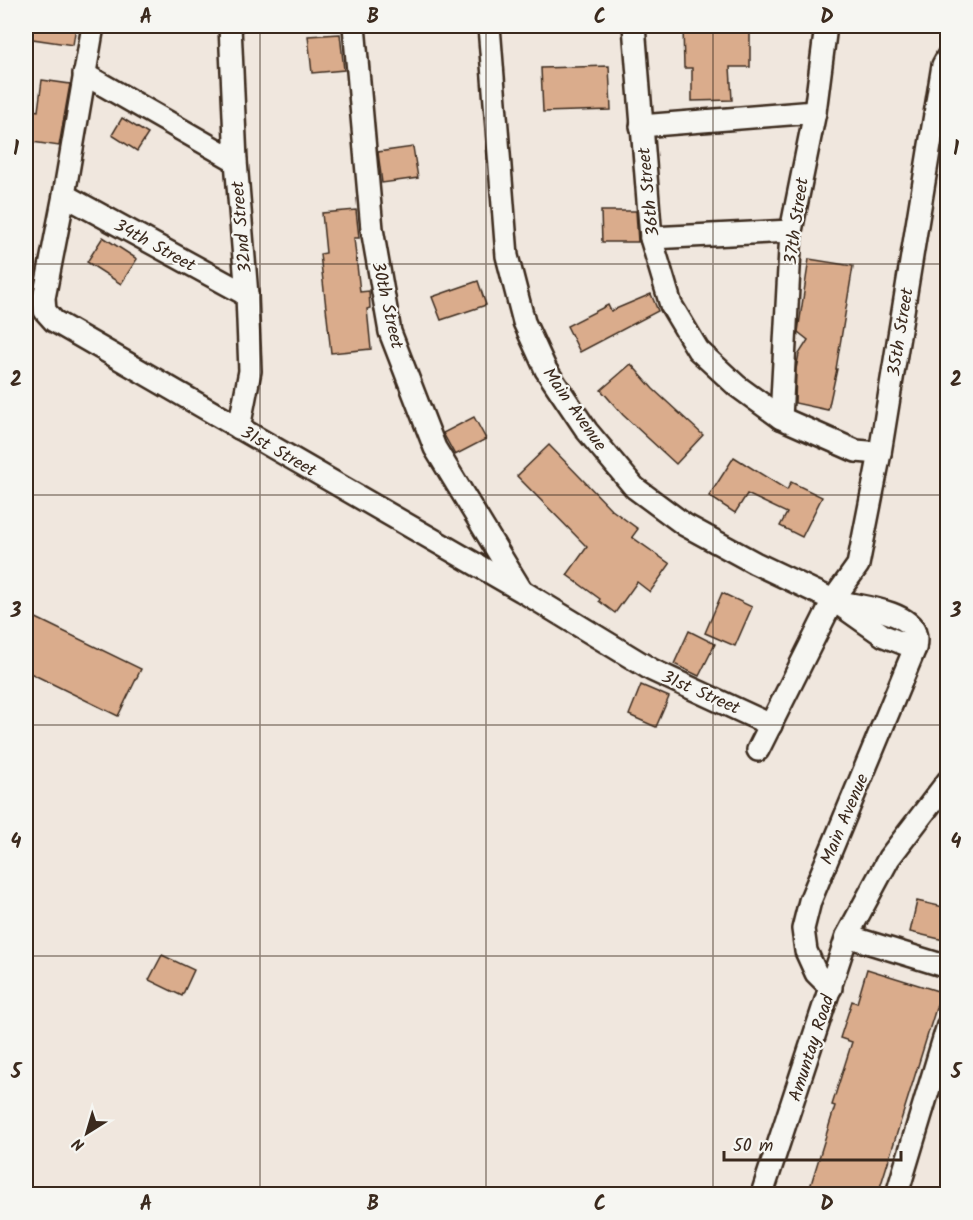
<svg xmlns="http://www.w3.org/2000/svg" width="973" height="1220" viewBox="0 0 973 1220" font-family="Kalam,sans-serif">
	<rect width="100%" height="100%" fill="#f0e7de"/>
	<filter id="ink" filterUnits="userSpaceOnUse"><feTurbulence type="fractalNoise" baseFrequency=".0167" numOctaves="2"/><feDisplacementMap in="SourceGraphic" scale="12" xChannelSelector="R" yChannelSelector="G"/><feConvolveMatrix kernelMatrix="1 2 1 2 8 2 1 2 1" color-interpolation-filters="sRGB"/></filter>
	<g filter="url(#ink)">
		<g fill="#daac8c" stroke="#3b2a1e" stroke-width="1.5">
			<path d="M26 26H76L73 45 26 38Z"/>
			<path d="M683 26H750V67H730L732 100 692 101V68H684Z"/>
			<path d="M340 34 344 70 312 73 308 36Z"/>
			<path d="M609 66 611 110 543 112 541 68Z"/>
			<path d="M42 80 70 84 59 146 26 141V109L38 111Z"/>
			<path d="M122 118 148 134 137 151 112 135Z"/>
			<path d="M413 147 418 178 382 183 378 152Z"/>
			<path d="M356 210 359 238H354L360 292 369 291 370 308 367 309 371 349 331 353 320 254 326 253 322 213Z"/>
			<path d="M601 211H636L638 242H602Z"/>
			<path d="M103 237 137 259 121 284 87 262Z"/>
			<path d="M809 259 853 266 836 369H837L828 410 795 403 796 369 799 354 808 340 798 332Z"/>
			<path d="M478 281 486 305 441 320 432 297Z"/>
			<path d="M651 294 658 311 580 352 567 326 608 305 611 311Z"/>
			<path d="M631 364 653 389 703 435 676 464 623 415 601 390Z"/>
			<path d="M474 417 486 439 455 455 443 433Z"/>
			<path d="M549 445 612 510 638 529 632 537 670 564 650 592 637 582 615 613 599 601 600 599 567 575 587 547 517 476Z"/>
			<path d="M734 457 787 490 791 482 822 497 802 537 780 526 787 513 747 494 735 513 709 496Z"/>
			<path d="M722 593 752 607 735 646 705 633Z"/>
			<path d="M26 613 141 669 118 716 26 671Z"/>
			<path d="M689 631 715 644 699 676 674 664Z"/>
			<path d="M641 685 669 697 656 727 629 715Z"/>
			<path d="M917 901 948 908V941L910 932Z"/>
			<path d="M162 955 194 970 182 996 149 980Z"/>
			<path d="M867 969 941 992 878 1194H808L835 1106 832 1105 852 1042 840 1038 852 1001 857 1003Z"/>
		</g>
		<g fill="none" stroke-linecap="round" stroke-linejoin="round">
			<defs>
				<g id="minor">
					<path d="M93 26 64 195 44 298 45 311 54 321 522 591 652 670 771 725"/>
					<path d="M230 26 236 161 247 295 250 371 239 428"/>
					<path d="M354 26 372 229 390 332 435 448 520 588"/>
					<path d="M489 26 507 256 524 322 546 370 587 431 635 488 685 525 755 563 833 600 884 636 915 648"/>
					<path d="M634 26 651 238 671 305 698 350 737 386 781 418 856 451 880 453"/>
					<path d="M84 74 236 161"/>
					<path d="M641 126 815 112"/>
					<path d="M64 195 247 295"/>
					<path d="M651 238 791 231"/>
					<path d="M781 418 791 231 815 112 826 26"/>
					<path d="M758 750 833 600 858 565 880 453 943 65 948 56"/>
					<path d="M847 936 948 967"/>
					<path d="M831 988 816 973 806 951 803 929 810 901 915 648C916 643 917 638 915 633 909 612 864 607 846 603"/>
					<path d="M762 1194 847 936 889 858 948 781"/>
					<path d="M897 1194 948 1025"/>
				</g>
			</defs>
			<use href="#minor" stroke="#3b2a1e" stroke-width="26"/>
			<use href="#minor" stroke="#f6f6f2" stroke-width="21"/>
		</g>
	</g>
	<path fill="none" stroke="#3b2a1e" stroke-width="1.5" stroke-opacity="0.55" d="M260 26V1194M486 26V1194M713 26V1194M26 264H948M26 495H948M26 725H948M26 956H948"/>
	<g text-anchor="middle" stroke-width="4.5" stroke-linejoin="round" paint-order="stroke">
		<g font-size="18" fill="#3b2a1e" stroke="#f6f6f2">
			<text transform="translate(648 192) rotate(-96)" y="6">36th Street</text>
			<text transform="translate(796 221) rotate(-82)" y="6">37th Street</text>
			<text transform="translate(241 227) rotate(-95)" y="6">32nd Street</text>
			<text transform="translate(155 245) rotate(29)" y="6">34th Street</text>
			<text transform="translate(388 305) rotate(77)" y="6">30th Street</text>
			<text transform="translate(900 332) rotate(-81)" y="6">35th Street</text>
			<text transform="translate(575 409) rotate(55)" y="6">Main Avenue</text>
			<text transform="translate(279 451) rotate(30)" y="6">31st Street</text>
			<text transform="translate(701 692) rotate(24)" y="6">31st Street</text>
			<text transform="translate(844 819) rotate(-67)" y="6">Main Avenue</text>
			<text transform="translate(811 1048) rotate(-72)" y="6">Amuntay Road</text>
		</g>
	</g>
	<rect width="973" height="1220" fill="none" stroke="#f6f6f2" stroke-width="66"/>
	<g transform="translate(87 1133) rotate(217)" stroke="#f6f6f2" stroke-width="4.5" paint-order="stroke">
	<path d="M0-4.5L10 22L0 15L-10 22Z" fill="#3b2a1e"/>
	<text y="-9" font-size="16" font-weight="bold" text-anchor="middle" fill="#3b2a1e">N</text>
	</g>
	<path d="M724 1151v9h177v-9" fill="none" stroke="#3b2a1e" stroke-width="3"/>
	<text x="733" y="1151" font-size="18" fill="#3b2a1e" stroke="#f6f6f2" stroke-width="4.5" paint-order="stroke">50 m</text>
	<rect x="33" y="33" width="907" height="1154" fill="none" stroke="#3b2a1e" stroke-width="2"/>
	<g font-size="20" text-anchor="middle" font-weight="bold" fill="#3b2a1e">
		<text x="146" y="23">A</text>
		<text x="373" y="23">B</text>
		<text x="600" y="23">C</text>
		<text x="827" y="23">D</text>
		<text x="16" y="155">1</text>
		<text x="956" y="155">1</text>
		<text x="16" y="386">2</text>
		<text x="956" y="386">2</text>
		<text x="16" y="617">3</text>
		<text x="956" y="617">3</text>
		<text x="16" y="848">4</text>
		<text x="956" y="848">4</text>
		<text x="16" y="1078">5</text>
		<text x="956" y="1078">5</text>
		<text x="146" y="1210">A</text>
		<text x="373" y="1210">B</text>
		<text x="600" y="1210">C</text>
		<text x="827" y="1210">D</text>
	</g>
</svg>
